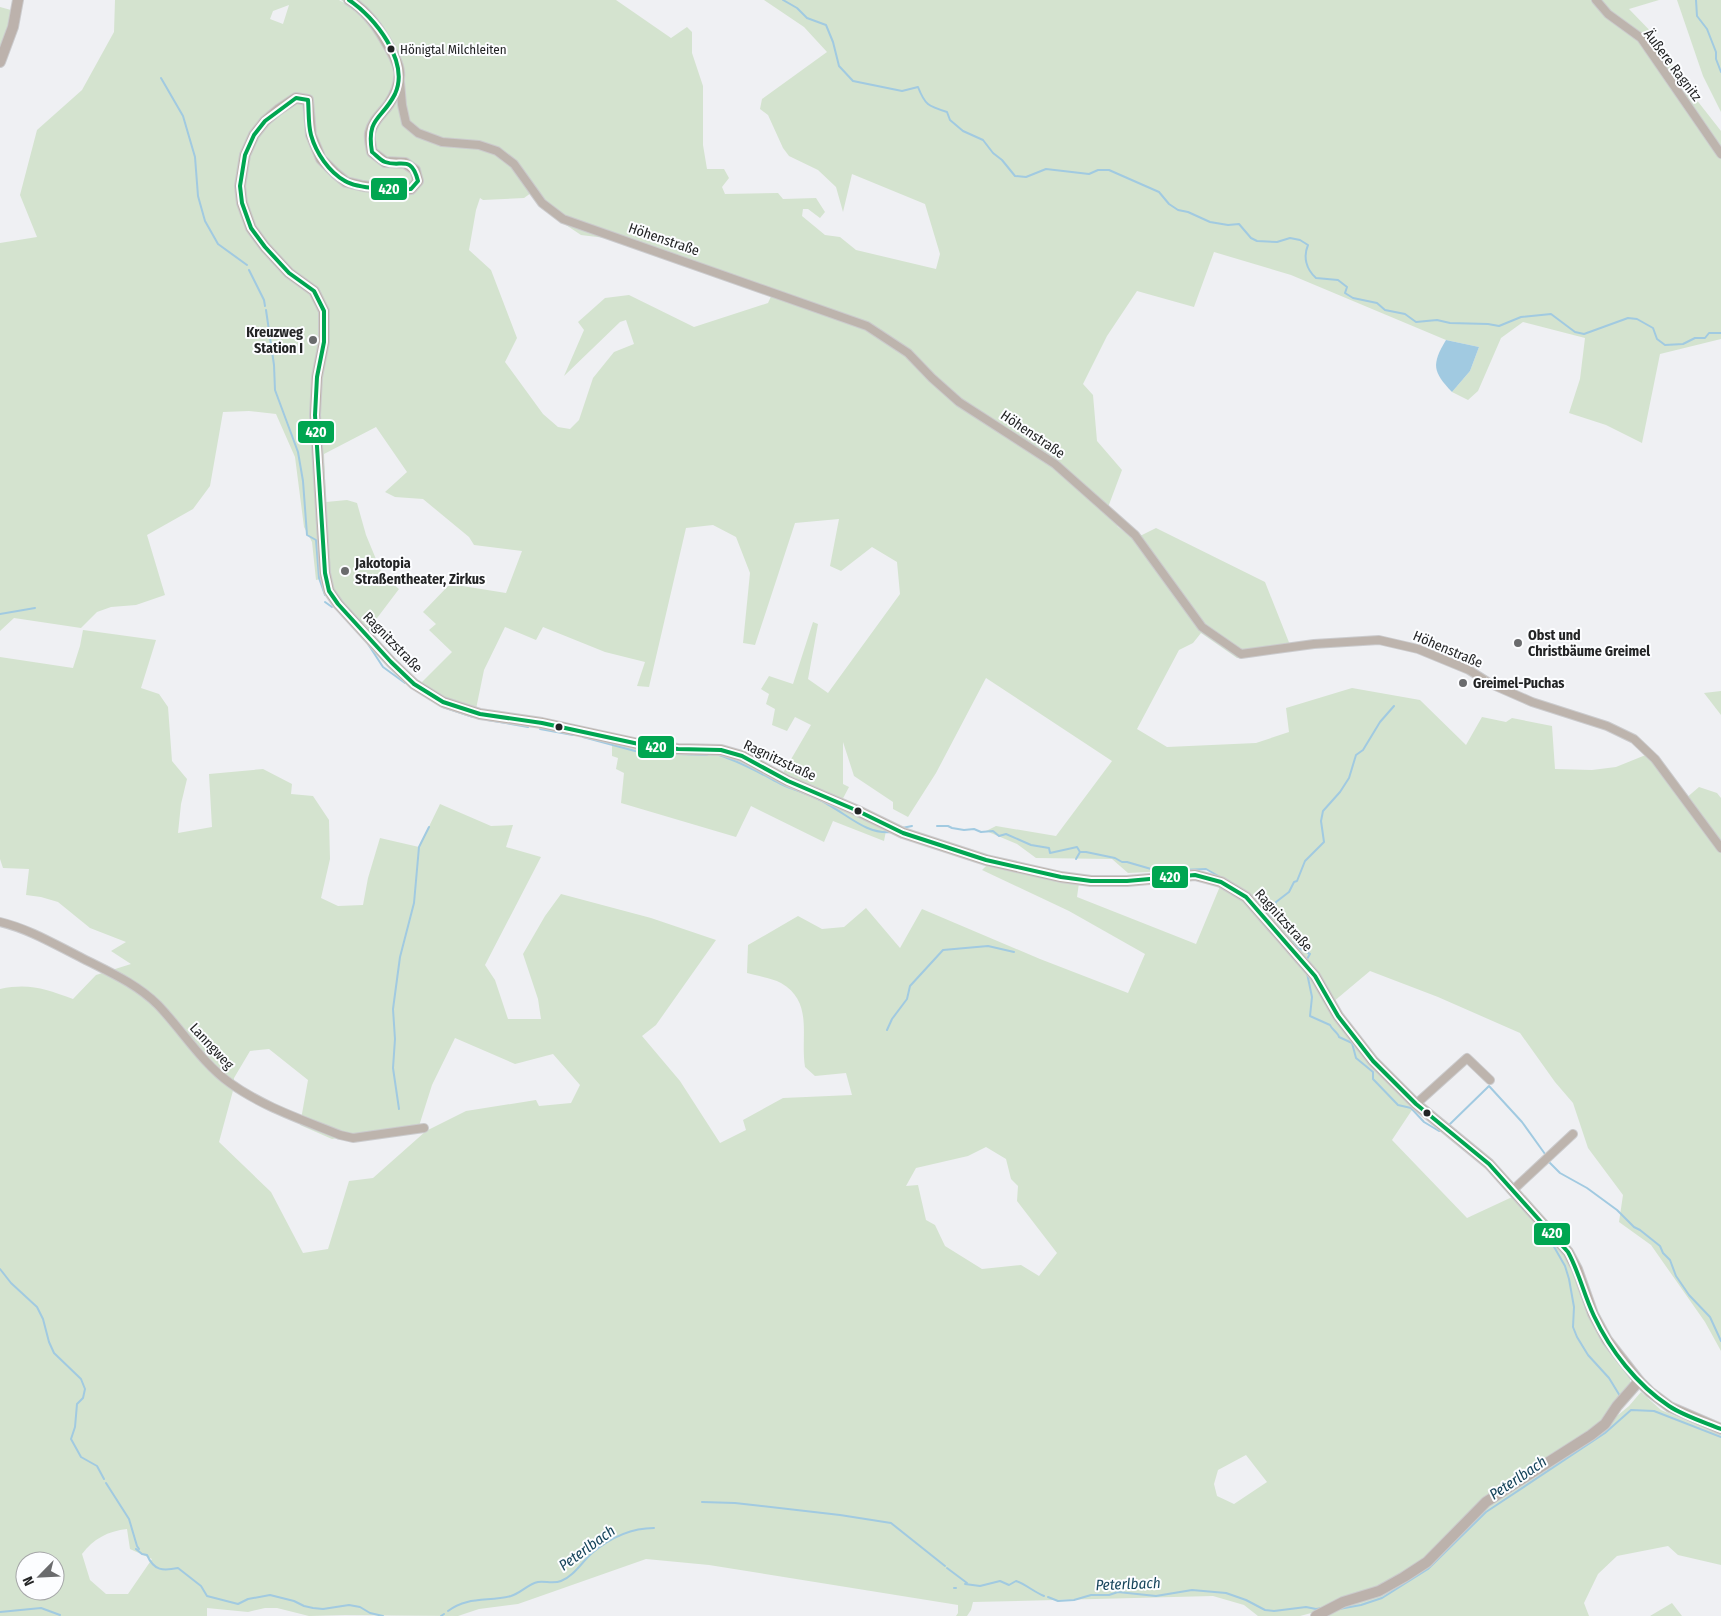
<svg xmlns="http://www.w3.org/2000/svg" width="1721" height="1616" viewBox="0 0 1721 1616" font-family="'Fira Sans Condensed',sans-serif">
	<rect width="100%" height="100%" fill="#eff0f3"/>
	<g fill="#d4e3cf" fill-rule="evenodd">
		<path d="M115 0H339L346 4 341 0H616L671 38 687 27 692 32V53L703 86V145L707 169H724L729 178 722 187 725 194 778 193 783 199 816 198 825 212 820 218 808 209H803L802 216 825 235 840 237 856 250 936 269 940 254 925 204 852 174 843 212 836 187 818 170 789 156 783 148 768 115 760 109 762 99 827 52 804 27 764 0H1659L1629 9 1659 40 1681 80 1721 131V339L1660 354 1642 443 1606 425 1569 413 1580 379 1585 338 1523 322 1501 338 1478 391 1468 400 1452 392 1470 371 1479 347 1446 340 1291 275 1214 252 1194 307 1137 291 1107 336 1083 384 1093 395 1097 441 1122 470 1107 510 1118 527 1134 539 1156 528 1265 582 1292 650 1237 658 1201 633 1193 643 1179 650 1137 729 1167 747 1256 743 1289 732 1286 708 1352 688 1420 700 1466 745 1482 717 1506 722 1512 718 1552 726 1555 769 1592 770 1616 767 1653 752 1685 799 1699 787 1717 793 1721 798V1351L1705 1322 1651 1245 1619 1222 1623 1195 1588 1148 1573 1103 1555 1082 1520 1033 1438 997 1370 971 1333 1002 1380 1064 1418 1101 1392 1140 1467 1218 1510 1198 1525 1195 1560 1235 1573 1269 1630 1377V1384L1593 1436 1629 1406 1641 1392 1661 1410 1721 1435V1565L1678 1555 1668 1546 1617 1556 1598 1574 1584 1603 1589 1616H1318L1315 1612 1300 1616H1258L1244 1605 1213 1596 973 1602 971 1610 967 1616H956L958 1613V1605L709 1565 646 1559 518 1604 479 1609 458 1616 345 1615 309 1616 277 1608H265L248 1612 207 1608V1616H0V989C30 983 45 989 73 999L96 975 131 964 111 951 126 942 90 928 58 902 41 897 26 895 29 869 3 868 0 859V657L73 668 80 646 83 630 156 640 141 688 159 694 168 707 172 761 187 779 181 804 178 833 212 827 209 774 263 769 292 784 291 794 313 796 329 820 330 859 321 898 338 906 363 905 368 878 380 838 419 847 440 804 491 826 513 825 506 847 541 857 485 965 495 980 508 1019H541L538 999 523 954 545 916 561 894 651 918 716 940 656 1025 642 1036 680 1081 720 1143 746 1130 743 1120 783 1098 852 1095 846 1073 815 1076 805 1067C800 1036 814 1002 781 983 772 978 757 976 747 973L748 945 798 916 822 929 844 927 866 908 900 948 922 909 1040 959 1128 993 1145 954 1069 911 982 870 995 857 1080 876 1077 897 1196 944 1223 879 1206 869 1128 873 1112 859 1036 858 1017 844 986 831 996 826 1056 836 1112 761 986 678 936 773 908 817 893 809V802L854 776 843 742V784L849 787 839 806 886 831 884 841 833 821 824 842 751 806 736 837 621 803 624 773 616 769 618 758 612 756V734L675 745H722L743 753 783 773 811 725 795 717 787 731 772 725 775 709 766 704 769 694 761 689 769 676 793 684 813 622 818 624 808 679 828 693 900 594 897 562 872 547 841 571 830 566 839 519 795 523 755 645 743 643 750 573 736 537 713 525 686 528 649 687 637 686 645 662 605 652 543 627 536 640 505 627 484 670 476 709 447 699 420 684 452 652 429 630 436 624 423 612 450 584 506 593 522 551 474 545 469 537 423 499 395 497 385 492 407 472 376 427 324 454 326 502 347 500 357 503 366 535 383 576 399 589 362 638 329 591 319 531 321 579 316 580 312 542 304 527 295 457 276 414 249 411 223 412 210 486 193 509 147 535 165 595 136 605 111 607 97 612 81 628 14 618 0 631V243L37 237 20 195 37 130 82 90 114 32ZM289 5 283 24 270 19 273 11ZM531 193 548 213 581 235 638 242 774 290 768 303 694 327 629 295 605 298 578 322 584 330 564 376 620 322 626 320 634 344 614 352 593 378 579 420 570 429 558 427 543 414 505 362 517 338 491 270 469 250 476 210 480 198 483 200 524 198ZM455 1038 515 1064 553 1054 580 1085 571 1103 539 1106 536 1100 466 1111 426 1131 373 1178 349 1181 328 1249 303 1253 271 1192 219 1142 234 1087V1078L250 1051 269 1049 308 1080 300 1125 332 1139 419 1126 432 1085ZM986 1147 1006 1159 1011 1179 1018 1186 1017 1201 1057 1253 1039 1276 1021 1265 982 1269 945 1246 935 1225 926 1220 918 1185 906 1186 916 1168 968 1156ZM1246 1455 1267 1482 1234 1504 1217 1496 1214 1484 1218 1470ZM127 1529 130 1549 152 1559 128 1594H106L90 1580 82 1554C93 1539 108 1531 127 1529ZM25 1561H55V1591H25Z"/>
		<path d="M1677 0H1721V112L1703 76Z"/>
		<path d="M0 7 11 10 8 29 0 50Z"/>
		<path d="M1721 691V715L1704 693Z"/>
		<path d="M1672 1603 1682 1616H1650Z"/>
	</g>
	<path fill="#a1cae1" d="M1446 340 1479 347 1470 371 1452 392C1433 372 1431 365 1446 340Z"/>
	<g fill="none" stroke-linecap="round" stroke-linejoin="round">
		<g stroke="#a1cae1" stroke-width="2">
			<path d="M783 0 797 8 807 18 826 25 833 42 839 66 853 81 902 91 918 87C925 105 928 106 947 112L950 120 963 131 983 140 993 153 1002 160 1015 176 1026 177 1046 169 1089 174 1098 170H1109L1159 192 1169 204 1178 210 1188 212 1210 222 1228 225 1239 224 1251 238 1257 241 1277 242 1290 238 1300 240 1308 245C1303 257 1306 269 1316 278L1338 280 1347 287 1345 293 1353 298 1377 303 1385 310 1405 314 1416 322 1437 320 1450 323 1488 324 1499 326 1521 317 1551 314 1575 332 1584 334 1628 318 1637 319 1653 328 1657 339 1665 345 1683 344 1695 338H1705L1709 333H1721"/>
			<path d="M1696 0 1697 16 1707 29 1716 52V59L1721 72"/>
			<path d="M161 78 183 116 195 157 198 196 205 221 218 244 247 265"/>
			<path d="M249 270 264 300 265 306"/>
			<path d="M266 310 274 365 275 390 298 452 303 481 307 535 316 540 319 578 325 595"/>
			<path d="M325 602 332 607"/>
			<path d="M0 614 35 608"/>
			<path d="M368 644 383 667 405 683"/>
			<path d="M443 707 473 717"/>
			<path d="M488 720 528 727"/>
			<path d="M540 729 573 735"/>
			<path d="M583 737 635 751 674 754"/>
			<path d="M681 754 707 755"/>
			<path d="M719 755C741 762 760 773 781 784 796 791 813 795 827 804 848 815 867 835 892 832"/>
			<path d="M937 826H948L952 828 964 830 974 829 981 832 993 831 999 836 1006 834 1031 845 1049 848 1050 853 1077 847 1080 852H1086L1115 858 1122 862H1127L1158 871 1206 869 1220 877"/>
			<path d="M902 828 912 826"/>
			<path d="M1076 859 1080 852"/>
			<path d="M1270 918 1276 902 1289 892 1294 882 1297 881 1305 861 1324 842 1321 821 1323 811 1340 792 1349 778 1356 755 1363 750 1380 722 1394 706"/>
			<path d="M1278 927 1297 947 1310 954 1307 959"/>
			<path d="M1307 973 1312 997 1310 1016 1330 1025C1332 1030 1338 1032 1339 1037L1352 1043 1356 1058 1373 1072V1079L1398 1105 1411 1108 1424 1122 1439 1131 1441 1130"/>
			<path d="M887 1030 892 1019 907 999 910 986 943 950 988 946 1014 952"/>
			<path d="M399 1109 393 1068 395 1039 393 1009 400 957 414 903 419 847 429 827"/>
			<path d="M1450 1124 1489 1086 1522 1122 1545 1154"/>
			<path d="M1549 1162 1560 1173 1587 1188 1617 1210 1634 1227 1640 1230 1660 1246 1663 1253 1670 1260 1676 1276 1689 1295 1710 1317 1721 1341"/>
			<path d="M1549 1238 1565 1266 1569 1279 1574 1307 1573 1327 1577 1337 1588 1355 1609 1378 1620 1396"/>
			<path d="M0 1269 11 1283 37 1307 43 1319 49 1342 54 1353 81 1379 85 1389 83 1398 77 1404 75 1427 71 1439 81 1457 97 1466 104 1479"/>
			<path d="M106 1483 129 1519 137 1546 139 1549"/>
			<path d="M702 1502 735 1503 840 1515 891 1523 945 1566"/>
			<path d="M136 1549 142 1554 147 1555C154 1571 163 1571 178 1568L201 1586 207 1596 238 1604 248 1599 270 1595 294 1601 304 1606 313 1608 323 1609 349 1605 360 1607 370 1613 383 1616"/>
			<path d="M947 1568 967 1583"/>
			<path d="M965 1584 980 1586 1000 1581 1009 1585 1016 1581C1027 1585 1034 1592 1044 1596"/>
			<path d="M954 1588H956"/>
			<path d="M1048 1597 1058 1601 1074 1600 1091 1595H1109L1118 1592 1156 1596 1192 1590 1226 1593 1246 1600 1265 1610 1274 1611 1306 1607 1316 1609 1322 1608"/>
			<path d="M1339 1609 1361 1605 1382 1598 1428 1569 1486 1512 1605 1433 1631 1410 1654 1411 1721 1437"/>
			<path d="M448 1611C468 1596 488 1602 511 1596 521 1593 528 1584 538 1582 545 1581 554 1584 561 1581 574 1576 581 1563 592 1553 610 1538 631 1528 654 1528"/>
			<path d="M0 1612 41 1608 60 1615"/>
			<path d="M441 1616 444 1614"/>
		</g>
		<defs>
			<g id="street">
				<path d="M1596 0 1608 14 1641 38 1721 154"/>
				<path d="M400 82 402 105 406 123 418 133 442 142 479 145 497 151 514 164 542 203 563 219 867 326 908 353 932 378 959 402 1055 464 1135 535 1202 627 1241 654 1314 644 1379 640 1418 649 1469 670 1491 684 1532 702 1607 726 1634 739 1655 759 1721 848"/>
				<path d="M0 922C29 929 54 944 80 957 107 971 136 983 158 1005 182 1030 202 1063 230 1083 263 1107 303 1120 340 1135L353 1138 424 1128"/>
				<path d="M1416 1104 1467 1058 1490 1080"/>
				<path d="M1514 1189 1573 1134"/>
			</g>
			<g id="secondary">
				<path d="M349 0C364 9 376 24 385 40 400 64 406 78 389 104 382 114 373 120 370 133 369 138 371 146 372 152L385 162 405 163 415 170 418 181 411 189 398 190 363 186 346 182 335 173 321 159 311 135 308 100 296 98 278 110 265 121 254 135 245 155 240 186 242 203 251 228 265 247 289 273 314 291 324 311V342L317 377 315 415 325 573 329 591 338 604 391 662 414 684 443 702 480 714 542 723 648 746 678 749 721 750 742 756 788 781 858 811 903 833 986 860 1061 877 1091 881H1127L1195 875 1221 882 1246 897 1315 976 1338 1016 1373 1061 1416 1104 1489 1164 1568 1252 1577 1269 1593 1314 1607 1340 1639 1381 1650 1392 1670 1407 1721 1429"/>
				<path d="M0 62 13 27 18 0"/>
				<path d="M1316 1616 1343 1602 1379 1591 1404 1577 1427 1562 1486 1502 1591 1435 1605 1424 1617 1406 1639 1381"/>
			</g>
		</defs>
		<use href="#street" stroke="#cbcbcd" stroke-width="10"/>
		<use href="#secondary" stroke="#cbcbcd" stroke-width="12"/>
		<use href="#street" stroke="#bdb4ad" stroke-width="8"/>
		<use href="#secondary" stroke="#bcb2ac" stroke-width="10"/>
		<defs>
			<path id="bus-1" d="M349 0C375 17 410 62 395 94 382 120 366 117 372 152 376 155 380 160 385 162 401 168 411 154 418 181L411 189C396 190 358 189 345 181 329 172 316 153 311 135 308 124 309 111 308 100L296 98 265 121 254 135 245 155 240 186 242 203 251 228 265 247 289 273 314 291 324 311V342L317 377 315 415 325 573 329 591 338 604 391 662 414 684 443 702 480 714 542 723 648 746 678 749 721 750 742 756 788 781 858 811 903 833 986 860 1061 877 1091 881H1127L1195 875 1221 882 1246 897 1315 976 1338 1016 1373 1061 1416 1104 1489 1164 1568 1252C1579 1272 1584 1295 1594 1316 1610 1350 1637 1385 1669 1406 1684 1416 1704 1422 1721 1429"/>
		</defs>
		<use href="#bus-1" stroke="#fcfdff" stroke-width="8"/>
		<use href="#bus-1" stroke="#00a651" stroke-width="4"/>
	</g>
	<g fill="#232425" stroke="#fcfdff" stroke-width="2">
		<circle cx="391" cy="49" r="4.5"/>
		<circle cx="559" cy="727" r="4.5"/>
		<circle cx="858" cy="811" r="4.5"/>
		<circle cx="1427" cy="1113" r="4.5"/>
	</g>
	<g fill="#6a6b6d" stroke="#fcfdff" stroke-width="2">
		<circle cx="313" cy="340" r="5"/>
		<circle cx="345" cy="571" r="5"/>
		<circle cx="1518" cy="643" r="5"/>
		<circle cx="1463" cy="683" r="5"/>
	</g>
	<g text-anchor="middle" stroke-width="4" stroke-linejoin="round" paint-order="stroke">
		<g font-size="13" fill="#232425" stroke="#fcfdff" text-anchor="start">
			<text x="400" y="54">Hönigtal Milchleiten</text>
		</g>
		<g font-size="14" fill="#232425" stroke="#fcfdff">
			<text transform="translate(1673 65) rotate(53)" y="5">Äußere Ragnitz</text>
			<text transform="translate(664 239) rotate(19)" y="5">Höhenstraße</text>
			<text transform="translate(1033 434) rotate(34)" y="5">Höhenstraße</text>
			<text transform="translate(393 642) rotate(46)" y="5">Ragnitzstraße</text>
			<text transform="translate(1448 649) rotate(23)" y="5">Höhenstraße</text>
			<text transform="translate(780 760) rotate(25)" y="5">Ragnitzstraße</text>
			<text transform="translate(1284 920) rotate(48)" y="5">Ragnitzstraße</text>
			<text transform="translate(212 1046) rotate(47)" y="5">Lanngweg</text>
		</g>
		<g font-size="14" font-weight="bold" fill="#232425" stroke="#fcfdff" text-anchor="start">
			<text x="303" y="337" text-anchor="end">Kreuzweg<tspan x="303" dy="16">Station I</tspan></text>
			<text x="355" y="568">Jakotopia<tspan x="355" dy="16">Straßentheater, Zirkus</tspan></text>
			<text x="1528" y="640">Obst und<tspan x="1528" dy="16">Christbäume Greimel</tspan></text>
			<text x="1473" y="688">Greimel-Puchas</text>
		</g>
		<g font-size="15" font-style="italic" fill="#16445b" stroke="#fcfdff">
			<text transform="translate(1518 1478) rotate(-34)" y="5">Peterlbach</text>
			<text transform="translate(587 1548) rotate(-36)" y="5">Peterlbach</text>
			<text transform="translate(1128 1584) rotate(-2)" y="5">Peterlbach</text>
		</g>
	</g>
	<g stroke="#fcfdff" stroke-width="2">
		<rect x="370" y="177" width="38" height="24" rx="5" fill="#00a651"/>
		<rect x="297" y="420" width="38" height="24" rx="5" fill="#00a651"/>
		<rect x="637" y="735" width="38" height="24" rx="5" fill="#00a651"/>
		<rect x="1151" y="865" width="38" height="24" rx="5" fill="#00a651"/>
		<rect x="1533" y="1222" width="38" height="24" rx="5" fill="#00a651"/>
	</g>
	<g font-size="14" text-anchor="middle" font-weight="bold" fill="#fff">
		<text x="389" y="194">420</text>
		<text x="316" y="437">420</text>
		<text x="656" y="752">420</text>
		<text x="1170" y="882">420</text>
		<text x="1552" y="1238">420</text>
	</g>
	<g transform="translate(40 1576) rotate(246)"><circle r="24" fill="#fcfdff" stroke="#a5a6a8"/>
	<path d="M0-4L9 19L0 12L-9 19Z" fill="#6a6b6d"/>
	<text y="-8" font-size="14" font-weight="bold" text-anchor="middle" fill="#232425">N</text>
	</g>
</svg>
